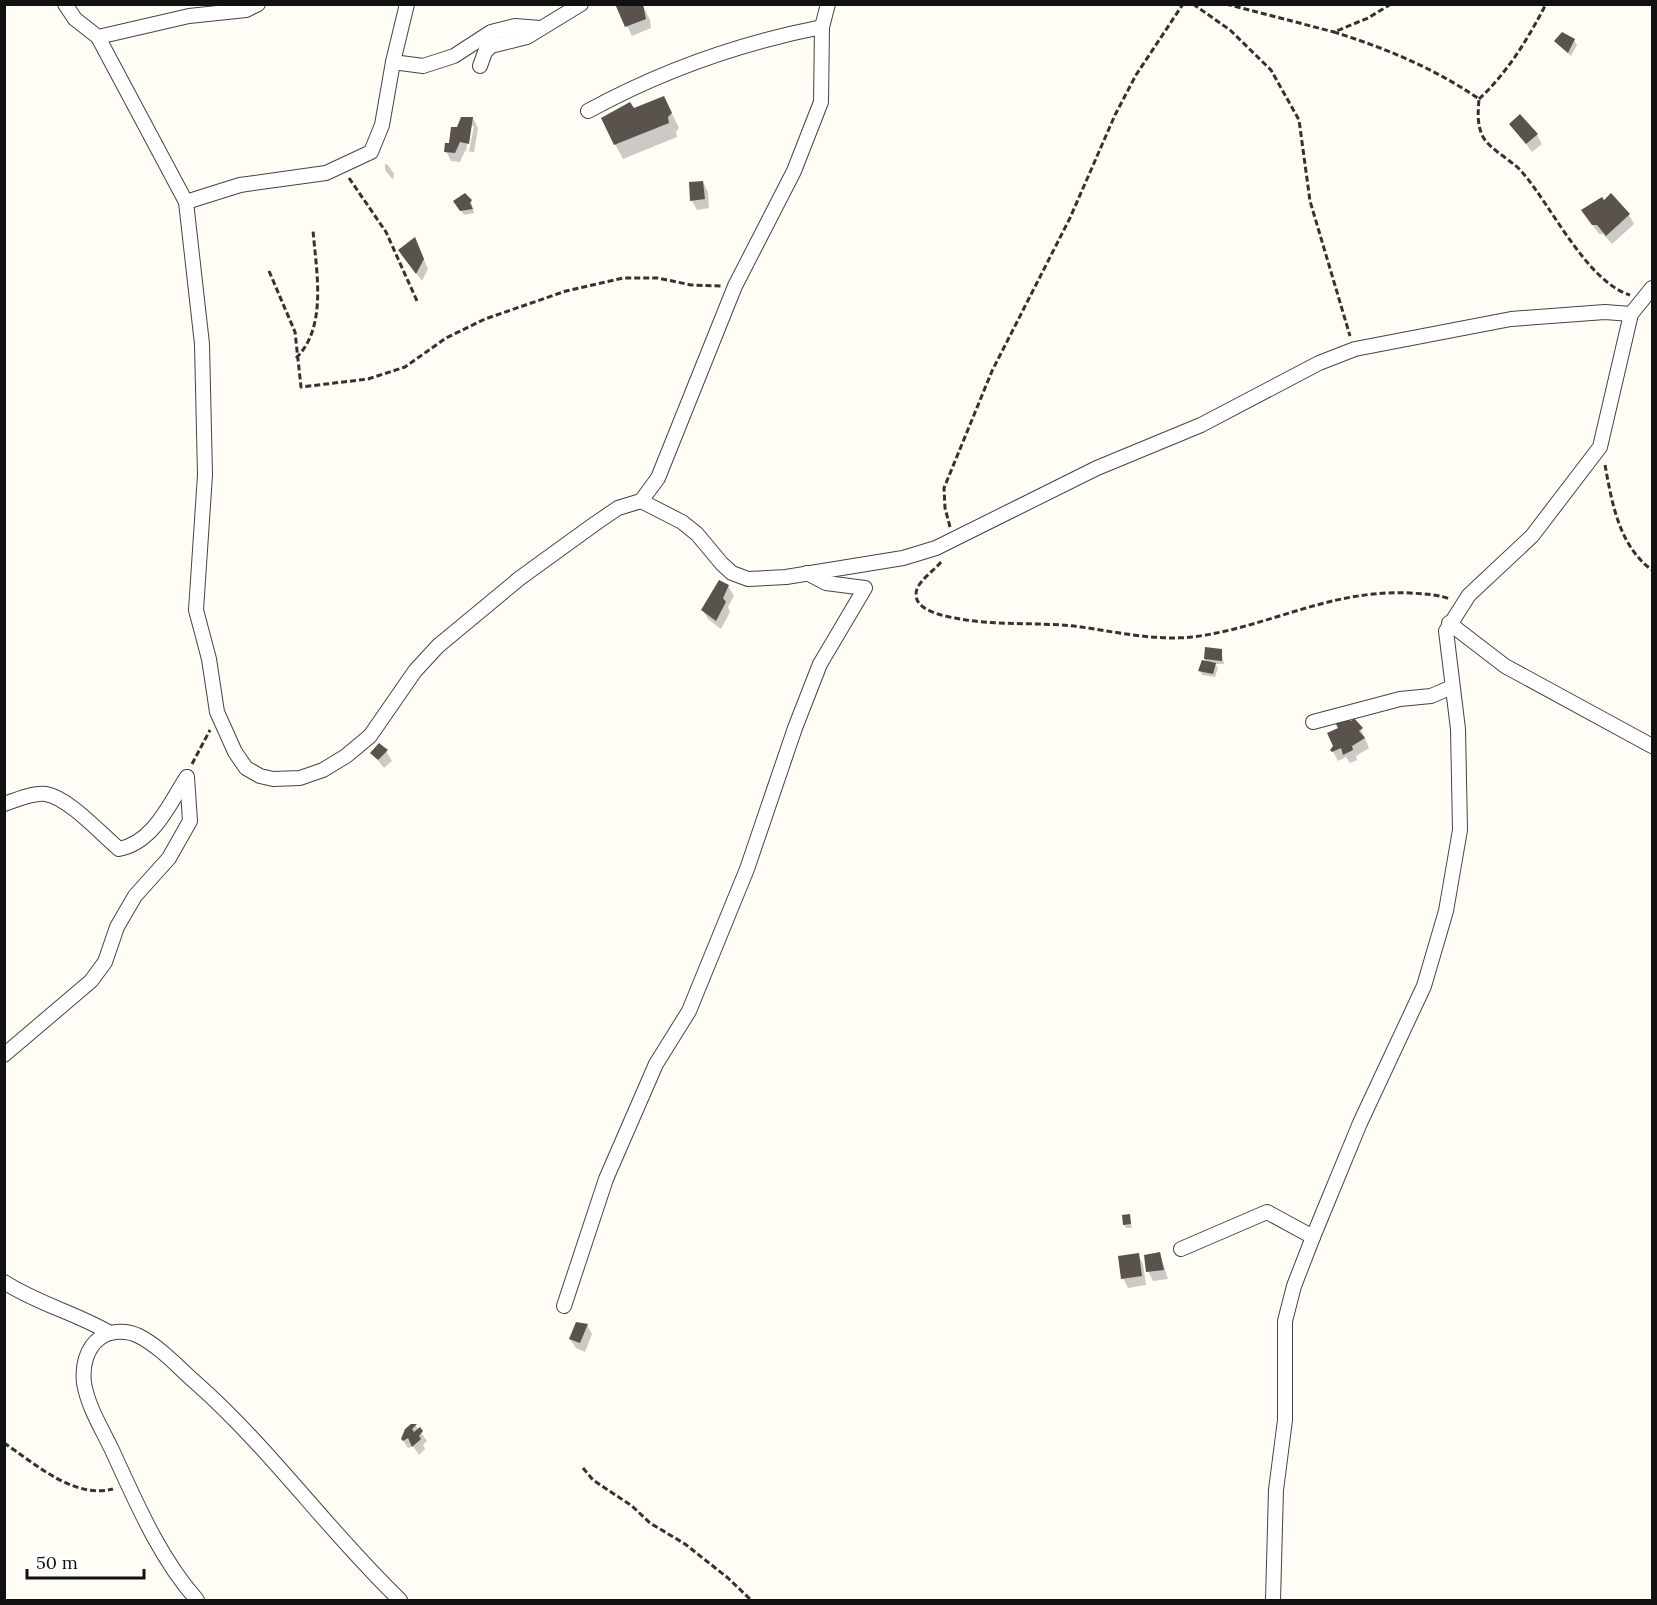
<svg xmlns="http://www.w3.org/2000/svg" width="1657" height="1605" viewBox="0 0 1657 1605" font-family="Lora,serif">
	<rect width="100%" height="100%" fill="#fffdf5"/>
	<g fill="#0003" fill-rule="evenodd">
		<path d="M617 4H642L650 20 651 28 632 36Z"/>
		<path d="M1574 40 1577 45 1571 56 1555 42Z"/>
		<path d="M664 98 679 128 676 132 677 137 623 159 615 144 633 110Z"/>
		<path d="M473 118 478 128 474 152 465 151 460 162 451 161 446 151 459 129ZM471 126H474L469 151H466Z"/>
		<path d="M1511 124 1537 135 1542 144 1532 152Z"/>
		<path d="M385 164 388 165 394 174 393 180 385 170Z"/>
		<path d="M703 182 708 192 709 208 697 210 692 201 690 183Z"/>
		<path d="M455 201H471L474 213 464 215Z"/>
		<path d="M1629 215 1634 224 1612 244 1603 234H1599L1588 219Z"/>
		<path d="M415 239 428 269 422 281 400 251Z"/>
		<path d="M728 586 734 596 728 607 730 612 721 629 708 619 703 610Z"/>
		<path d="M1221 650 1224 664H1215L1218 668 1215 677 1202 675 1200 671 1207 663 1205 659Z"/>
		<path d="M1361 729 1369 748 1356 756 1357 760 1350 763 1346 757 1338 761 1332 750Z"/>
		<path d="M386 751 392 761 384 768 372 753Z"/>
		<path d="M1129 1215 1132 1228H1126L1124 1224Z"/>
		<path d="M1160 1254 1168 1279 1153 1281 1148 1271Z"/>
		<path d="M1138 1255 1143 1264 1146 1285 1128 1288 1123 1278Z"/>
		<path d="M587 1325 592 1334 585 1352 576 1348 570 1339Z"/>
		<path d="M412 1425 416 1426 427 1441 423 1445 425 1449 419 1455 413 1446 408 1448 402 1439Z"/>
	</g>
	<g fill="#5a524d">
		<path d="M615 4H643L646 19 625 27Z"/>
		<path d="M1562 32 1575 39 1568 53 1554 41Z"/>
		<path d="M664 96 672 113 668 117 669 123 614 145 601 118 630 102 634 108Z"/>
		<path d="M1520 114 1538 134 1526 144 1509 124Z"/>
		<path d="M461 117H473L469 144 460 142 455 153 444 152 445 143H449L451 127H457Z"/>
		<path d="M703 181 705 199 690 201 689 182Z"/>
		<path d="M465 193 472 200 470 203 473 209 460 211 453 201Z"/>
		<path d="M1611 193 1630 214 1606 236 1597 225H1592L1581 210 1602 197 1604 200Z"/>
		<path d="M415 237 424 259 416 274 398 250Z"/>
		<path d="M719 580 729 585 723 598 726 602 716 621 701 610Z"/>
		<path d="M1205 647 1222 649V661L1204 659Z"/>
		<path d="M1202 660 1216 663 1213 674 1198 671Z"/>
		<path d="M1347 717 1351 721 1354 718 1363 728 1359 731 1365 738 1352 746 1353 750 1343 755 1341 748 1332 752 1330 750 1333 746 1327 733 1338 728 1335 722Z"/>
		<path d="M379 743 388 750 378 760 370 753Z"/>
		<path d="M1130 1214 1131 1224 1123 1225 1122 1215Z"/>
		<path d="M1160 1252 1164 1270 1146 1272 1144 1255Z"/>
		<path d="M1139 1253 1142 1276 1121 1279 1118 1256Z"/>
		<path d="M576 1322 588 1324 580 1343 569 1339Z"/>
		<path d="M411 1424H417L412 1429 414 1432 420 1427 423 1431 419 1436 421 1439 412 1447 408 1438 403 1441 401 1439 405 1429Z"/>
	</g>
	<g fill="none" stroke-linecap="round" stroke-linejoin="round">
		<defs>
			<g id="street">
				<path d="M65 4 75 19 98 37 186 202 202 344 205 475 196 610 209 659 217 712 235 752 246 768 260 776 273 779 300 778 323 770 346 756 370 736 415 671 438 646 520 578 596 523 618 508 641 501 658 478 735 286 794 171 821 102 822 27 828 4"/>
				<path d="M407 4 393 62 423 66 454 56 491 32 515 26 540 28"/>
				<path d="M98 37 189 16 246 10 258 4"/>
				<path d="M480 66 485 52 491 46 527 37 581 4"/>
				<path d="M588 111C661 71 740 43 822 27"/>
				<path d="M186 202 240 185 326 173 371 152 382 125 393 62"/>
				<path d="M641 501 682 522 697 534 722 564 732 573 748 579 786 577 903 558 936 548 1097 468 1201 425 1319 363 1355 349 1511 319 1605 312 1631 314"/>
				<path d="M1449 623 1505 666 1652 746"/>
				<path d="M1313 722 1400 699 1431 696 1452 687"/>
				<path d="M4 804C17 800 33 792 46 794 69 798 101 834 119 849 154 842 169 804 187 777"/>
				<path d="M4 1055 91 981 105 962 117 927 135 896 169 858 190 821 187 777"/>
				<path d="M1181 1249 1267 1212 1313 1237"/>
				<path d="M4 1282C38 1304 76 1313 110 1333"/>
				<path d="M564 1306 606 1179 656 1064 689 1011 747 869 795 728 820 664 865 588 826 583 807 573"/>
				<path d="M197 1600C159 1557 136 1502 112 1450 102 1429 88 1407 84 1383 82 1367 86 1348 100 1338 110 1330 127 1330 139 1336 160 1347 177 1366 195 1382 270 1448 328 1531 400 1600"/>
				<path d="M1273 1600 1276 1490 1285 1420V1321L1294 1286 1313 1237 1360 1123 1424 986 1446 911 1460 830 1458 729 1446 631 1469 595 1532 536 1600 447 1631 314 1652 288"/>
			</g>
		</defs>
		<use href="#street" stroke="#444" stroke-width="16"/>
		<g stroke="#333" stroke-width="3" stroke-dasharray="6 3" stroke-linecap="butt">
			<path d="M1193 4 1230 30 1271 70 1299 120 1310 201 1350 336"/>
			<path d="M1226 4 1334 32"/>
			<path d="M1391 4 1368 18 1334 32C1385 48 1434 68 1479 99 1478 112 1477 123 1482 135 1489 150 1511 159 1522 172 1551 205 1587 282 1630 295"/>
			<path d="M1479 99C1507 73 1528 39 1546 4"/>
			<path d="M349 178 386 232 417 301"/>
			<path d="M269 271 295 332 301 387 368 379 405 367 446 338 485 319 566 291 623 278H658L691 285 721 286"/>
			<path d="M296 358C328 327 316 270 313 230"/>
			<path d="M1605 465C1612 503 1619 546 1652 570"/>
			<path d="M950 527 945 508 944 488 992 371 1070 218 1115 115 1136 75 1183 4"/>
			<path d="M941 562C934 571 916 582 916 594 915 610 943 616 955 618 994 626 1035 622 1074 626 1112 631 1153 641 1192 637 1267 628 1329 589 1410 593 1424 594 1436 594 1450 599"/>
			<path d="M192 764 210 730"/>
			<path d="M4 1443C36 1464 73 1499 113 1489"/>
			<path d="M583 1468 593 1480 632 1506 650 1523 685 1544 728 1578 751 1600"/>
		</g>
		<use href="#street" stroke="#fff" stroke-width="14"/>
	</g>
	<rect width="1657" height="1605" fill="none" stroke="#111111" stroke-width="12"/>
	<path d="M27 1569v9h117v-9" fill="none" stroke="#111111" stroke-width="3"/>
	<text x="36" y="1569" font-size="18" fill="#111111" stroke="#ffffff" stroke-width="4.5" paint-order="stroke">50 m</text>
</svg>
